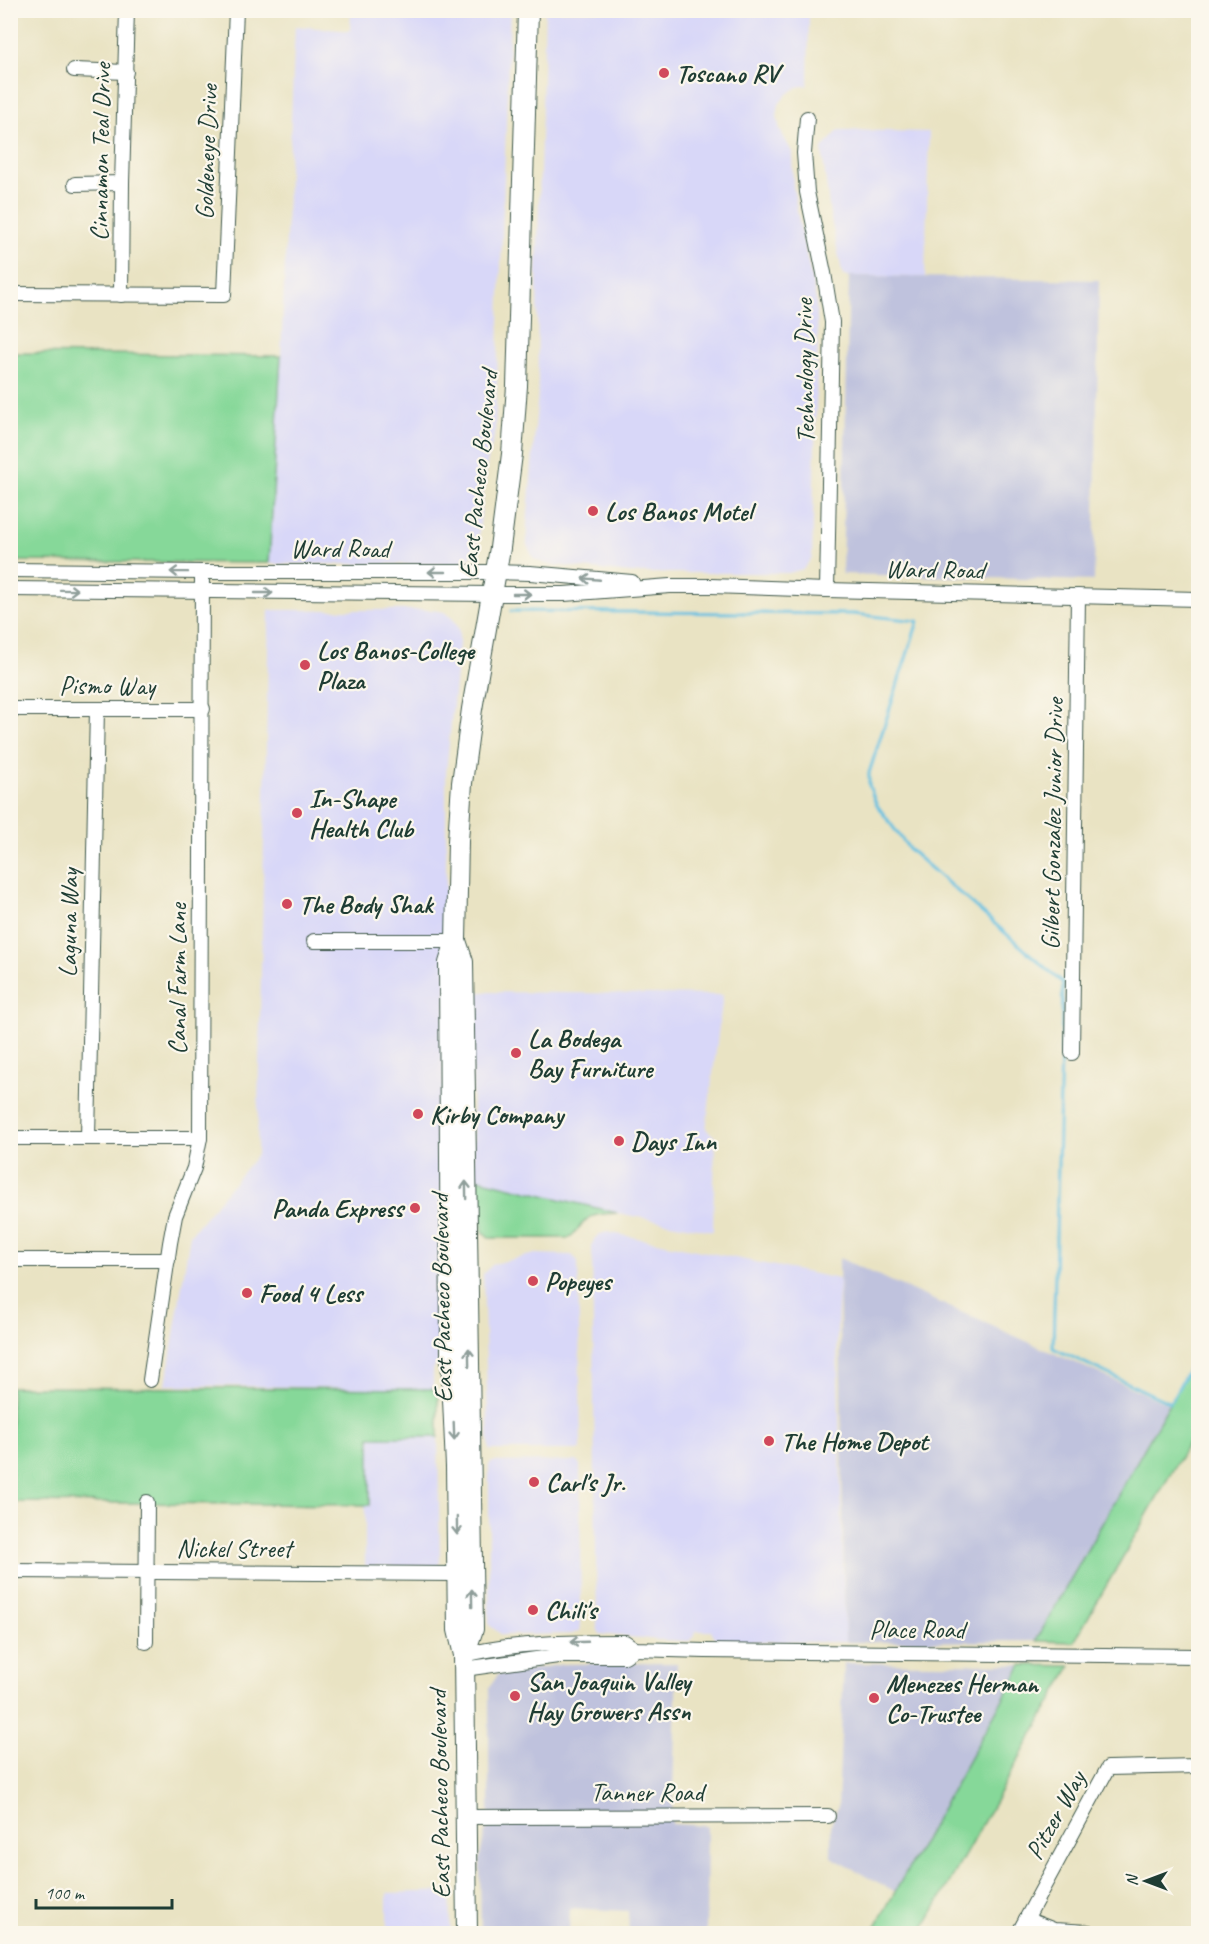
<svg xmlns="http://www.w3.org/2000/svg" width="1209" height="1944" viewBox="0 0 1209 1944" font-family="Caveat,sans-serif">
	<rect width="100%" height="100%" fill="#fbf7ec"/>
	<filter id="ink" filterUnits="userSpaceOnUse"><feTurbulence type="fractalNoise" baseFrequency=".0167" numOctaves="2"/><feDisplacementMap in="SourceGraphic" scale="12" xChannelSelector="R" yChannelSelector="G"/><feConvolveMatrix kernelMatrix="1 2 1 2 8 2 1 2 1" color-interpolation-filters="sRGB"/></filter>
	<filter id="wash" filterUnits="userSpaceOnUse"><feTurbulence type="fractalNoise" baseFrequency=".008" numOctaves="4" result="noise"/><feDisplacementMap in="SourceGraphic" scale="24" xChannelSelector="R" yChannelSelector="G"/><feGaussianBlur stdDeviation="1.35" result="paint"/><feColorMatrix in="noise" values="0 0 0 0 0 0 0 0 0 0 0 0 0 0 0 0 0 1.4 0 .05"/><feComposite in="paint" operator="in"/></filter>
	<g filter="url(#wash)">
		<rect width="100%" height="100%" fill="#e9e3c3"/>
		<g fill="#d8d7f8">
			<path d="M351 11H510L495 433 487 463 478 540 475 551 468 559 458 564H269L281 356 295 26 350 31Z"/>
			<path d="M545 11H809L808 85 797 87 787 94 779 104 777 116 780 130 792 152 793 186 799 221 816 300 818 334 812 558 803 569 789 573H630L546 564 534 559 527 545V527L538 392 537 269Z"/>
			<path d="M839 130 929 132 925 277 843 276 830 214 822 149Z"/>
			<path d="M269 610H432L444 612 453 619 459 630V644L446 773V992L438 1362 433 1368V1389L166 1385 190 1235 257 1155Z"/>
			<path d="M482 992 723 995 706 1129 715 1137 713 1231 617 1213 474 1178 471 999 474 994Z"/>
			<path d="M607 1232 839 1279 837 1338 845 1642 720 1641 714 1637 711 1631H696L694 1637 689 1641 660 1640 600 1634 597 1628 592 1246 594 1239 600 1234Z"/>
			<path d="M535 1254 572 1255 578 1261 581 1450H489L483 1274 493 1264Z"/>
			<path d="M369 1437H438L440 1562 436 1567 365 1566V1505H370Z"/>
			<path d="M576 1461 580 1465 581 1625 579 1631 572 1634 502 1635 489 1625V1465L492 1462Z"/>
			<path d="M450 1891 451 1933H387V1893Z"/>
		</g>
		<g fill="#bfc2dd">
			<path d="M849 276 1099 280 1094 581 842 574Z"/>
			<path d="M839 1258 1170 1405 1036 1641 845 1642Z"/>
			<path d="M677 1663 672 1824 707 1826 706 1933H629L628 1911 570 1908 569 1933 481 1934 480 1857 485 1832 489 1827V1688L498 1675 565 1664Z"/>
			<path d="M844 1663 1022 1665 896 1892 831 1857V1824L838 1807Z"/>
		</g>
		<g fill="#86d899" stroke="#528a66" stroke-width="1.5">
			<path d="M11 353 281 356 269 563 11 561Z"/>
			<path d="M474 1178 617 1213C607 1214 593 1213 585 1221 578 1227 577 1234 568 1238H490L483 1232Z"/>
			<path d="M1198 1353V1426L1074 1642 1036 1641Z"/>
			<path d="M11 1387 433 1389 438 1397V1437H370V1505L11 1502Z"/>
			<path d="M1022 1665 1071 1666 921 1933H872Z"/>
		</g>
		<g fill="none" stroke-linecap="round" stroke-linejoin="round">
			<path stroke="#63c0e1" stroke-width="3" d="M511 611 853 614 918 621 869 773V785L876 804 910 850 1063 983 1053 1348 1170 1403 1198 1352"/>
		</g>
	</g>
	<g filter="url(#ink)">
		<g fill="none" stroke-linecap="round" stroke-linejoin="round">
			<defs>
				<g id="minor">
					<path d="M74 70 126 72"/>
					<path d="M807 118 804 153 807 192 824 273 832 322 827 590"/>
					<path d="M75 184 122 183"/>
					<path d="M10 294 224 295 236 10"/>
					<path d="M121 295 122 183 127 10"/>
					<path d="M10 570 202 572H496L530 573 632 582"/>
					<path d="M10 589 492 594H564L670 586H711L827 590 1198 599"/>
					<path d="M10 709H203"/>
					<path d="M314 941H456"/>
					<path d="M1072 1053 1078 596"/>
					<path d="M10 1138H200"/>
					<path d="M88 1138 97 709"/>
					<path d="M10 1260H168"/>
					<path d="M150 1380 170 1243 175 1216 194 1168 200 1138 202 572"/>
					<path d="M10 1571 457 1574"/>
					<path d="M146 1642 147 1502"/>
					<path d="M464 1655C517 1642 571 1642 625 1642L635 1649 705 1651 1198 1656"/>
					<path d="M464 1669 558 1656H625L635 1649"/>
					<path d="M466 1817 828 1816"/>
					<path d="M1026 1919 1054 1930 1089 1932"/>
					<path d="M1018 1934 1108 1768 1198 1766"/>
				</g>
				<g id="highway">
					<path d="M456 941 463 962 473 1629 464 1655"/>
					<path d="M467 1934 464 1655 458 1630 456 1467 451 1354 449 963 456 941 458 841 462 783 472 709 500 548 512 454 517 386 528 10"/>
				</g>
			</defs>
			<use href="#minor" stroke="#3d5649" stroke-width="16"/>
			<use href="#highway" stroke="#3d5649" stroke-width="22"/>
			<use href="#minor" stroke="#fff" stroke-width="14"/>
			<use href="#highway" stroke="#fff" stroke-width="20"/>
		</g>
		<defs><path id="oneway-shaft" d="M-6 0H5M1.5-3L5.5 0L1.5 3" fill="none" stroke-width="1.6" stroke-linecap="round" stroke-linejoin="round" transform="scale(1.5)"/></defs>
		<g stroke="#8f9e9a">
			<use href="#oneway-shaft" transform="translate(179 572) rotate(-179)"/>
			<use href="#oneway-shaft" transform="translate(437 572) rotate(180)"/>
			<use href="#oneway-shaft" transform="translate(591 579) rotate(-175)"/>
			<use href="#oneway-shaft" transform="translate(69 590) rotate(1)"/>
			<use href="#oneway-shaft" transform="translate(264 593)"/>
			<use href="#oneway-shaft" transform="translate(522 594)"/>
			<use href="#oneway-shaft" transform="translate(466 1190) rotate(-91)"/>
			<use href="#oneway-shaft" transform="translate(469 1357) rotate(-91)"/>
			<use href="#oneway-shaft" transform="translate(454 1431) rotate(88)"/>
			<use href="#oneway-shaft" transform="translate(457 1526) rotate(89)"/>
			<use href="#oneway-shaft" transform="translate(472 1598) rotate(-91)"/>
			<use href="#oneway-shaft" transform="translate(579 1642) rotate(178)"/>
		</g>
	</g>
	<g fill="#d1495b" stroke="#fbf7ec" stroke-width="2">
		<circle cx="664" cy="73" r="6"/>
		<circle cx="593" cy="511" r="6"/>
		<circle cx="305" cy="665" r="6"/>
		<circle cx="297" cy="813" r="6"/>
		<circle cx="287" cy="904" r="6"/>
		<circle cx="516" cy="1053" r="6"/>
		<circle cx="418" cy="1114" r="6"/>
		<circle cx="619" cy="1141" r="6"/>
		<circle cx="415" cy="1208" r="6"/>
		<circle cx="533" cy="1281" r="6"/>
		<circle cx="247" cy="1293" r="6"/>
		<circle cx="769" cy="1441" r="6"/>
		<circle cx="534" cy="1482" r="6"/>
		<circle cx="533" cy="1610" r="6"/>
		<circle cx="515" cy="1696" r="6"/>
		<circle cx="874" cy="1698" r="6"/>
	</g>
	<g text-anchor="middle" stroke-width="4.5" stroke-linejoin="round" paint-order="stroke">
		<g font-size="26" font-weight="bold" fill="#1f3d34" stroke="#fbf7ec" text-anchor="start">
			<text x="676" y="82">Toscano RV</text>
			<text x="605" y="520">Los Banos Motel</text>
			<text x="317" y="659">Los Banos-College<tspan x="317" dy="30">Plaza</tspan></text>
			<text x="309" y="807">In-Shape<tspan x="309" dy="30">Health Club</tspan></text>
			<text x="299" y="913">The Body Shak</text>
			<text x="528" y="1047">La Bodega<tspan x="528" dy="30">Bay Furniture</tspan></text>
			<text x="430" y="1123">Kirby Company</text>
			<text x="631" y="1150">Days Inn</text>
			<text x="403" y="1217" text-anchor="end">Panda Express</text>
			<text x="545" y="1290">Popeyes</text>
			<text x="259" y="1302">Food 4 Less</text>
			<text x="781" y="1450">The Home Depot</text>
			<text x="546" y="1491">Carl's Jr.</text>
			<text x="545" y="1619">Chili's</text>
			<text x="527" y="1690">San Joaquin Valley<tspan x="527" dy="30">Hay Growers Assn</tspan></text>
			<text x="886" y="1692">Menezes Herman<tspan x="886" dy="30">Co-Trustee</tspan></text>
		</g>
		<g font-size="26" fill="#1f3d34" stroke="#fbf7ec">
			<text transform="translate(100 152) rotate(-89)" y="9">Cinnamon Teal Drive</text>
			<text transform="translate(206 152) rotate(-88)" y="9">Goldeneye Drive</text>
			<text transform="translate(804 371) rotate(-91)" y="9">Technology Drive</text>
			<text transform="translate(478 474) rotate(-84)" y="9">East Pacheco Boulevard</text>
			<text x="340" y="557">Ward Road</text>
			<text transform="translate(935 569) rotate(1)" y="9">Ward Road</text>
			<text x="107" y="694">Pismo Way</text>
			<text transform="translate(1052 824) rotate(-89)" y="9">Gilbert Gonzalez Junior Drive</text>
			<text transform="translate(68 923) rotate(-89)" y="9">Laguna Way</text>
			<text transform="translate(177 979) rotate(-90)" y="9">Canal Farm Lane</text>
			<text transform="translate(441 1298) rotate(-91)" y="9">East Pacheco Boulevard</text>
			<text x="234" y="1557">Nickel Street</text>
			<text x="917" y="1638">Place Road</text>
			<text x="647" y="1801">Tanner Road</text>
			<text transform="translate(439 1794) rotate(-91)" y="9">East Pacheco Boulevard</text>
			<text transform="translate(1055 1815) rotate(-61)" y="9">Pitzer Way</text>
		</g>
	</g>
	<rect width="1209" height="1944" fill="none" stroke="#fbf7ec" stroke-width="36"/>
	<g transform="translate(1146 1881) rotate(270)" stroke="#fbf7ec" stroke-width="4.5" paint-order="stroke">
	<path d="M0-4.5L10 22L0 15L-10 22Z" fill="#1f3d34"/>
	<text y="-9" font-size="16" font-weight="bold" text-anchor="middle" fill="#1f3d34">N</text>
	</g>
	<path d="M36 1899v9h136v-9" fill="none" stroke="#1f3d34" stroke-width="3"/>
	<text x="45" y="1899" font-size="18" fill="#1f3d34" stroke="#fbf7ec" stroke-width="4.5" paint-order="stroke">100 m</text>
</svg>
